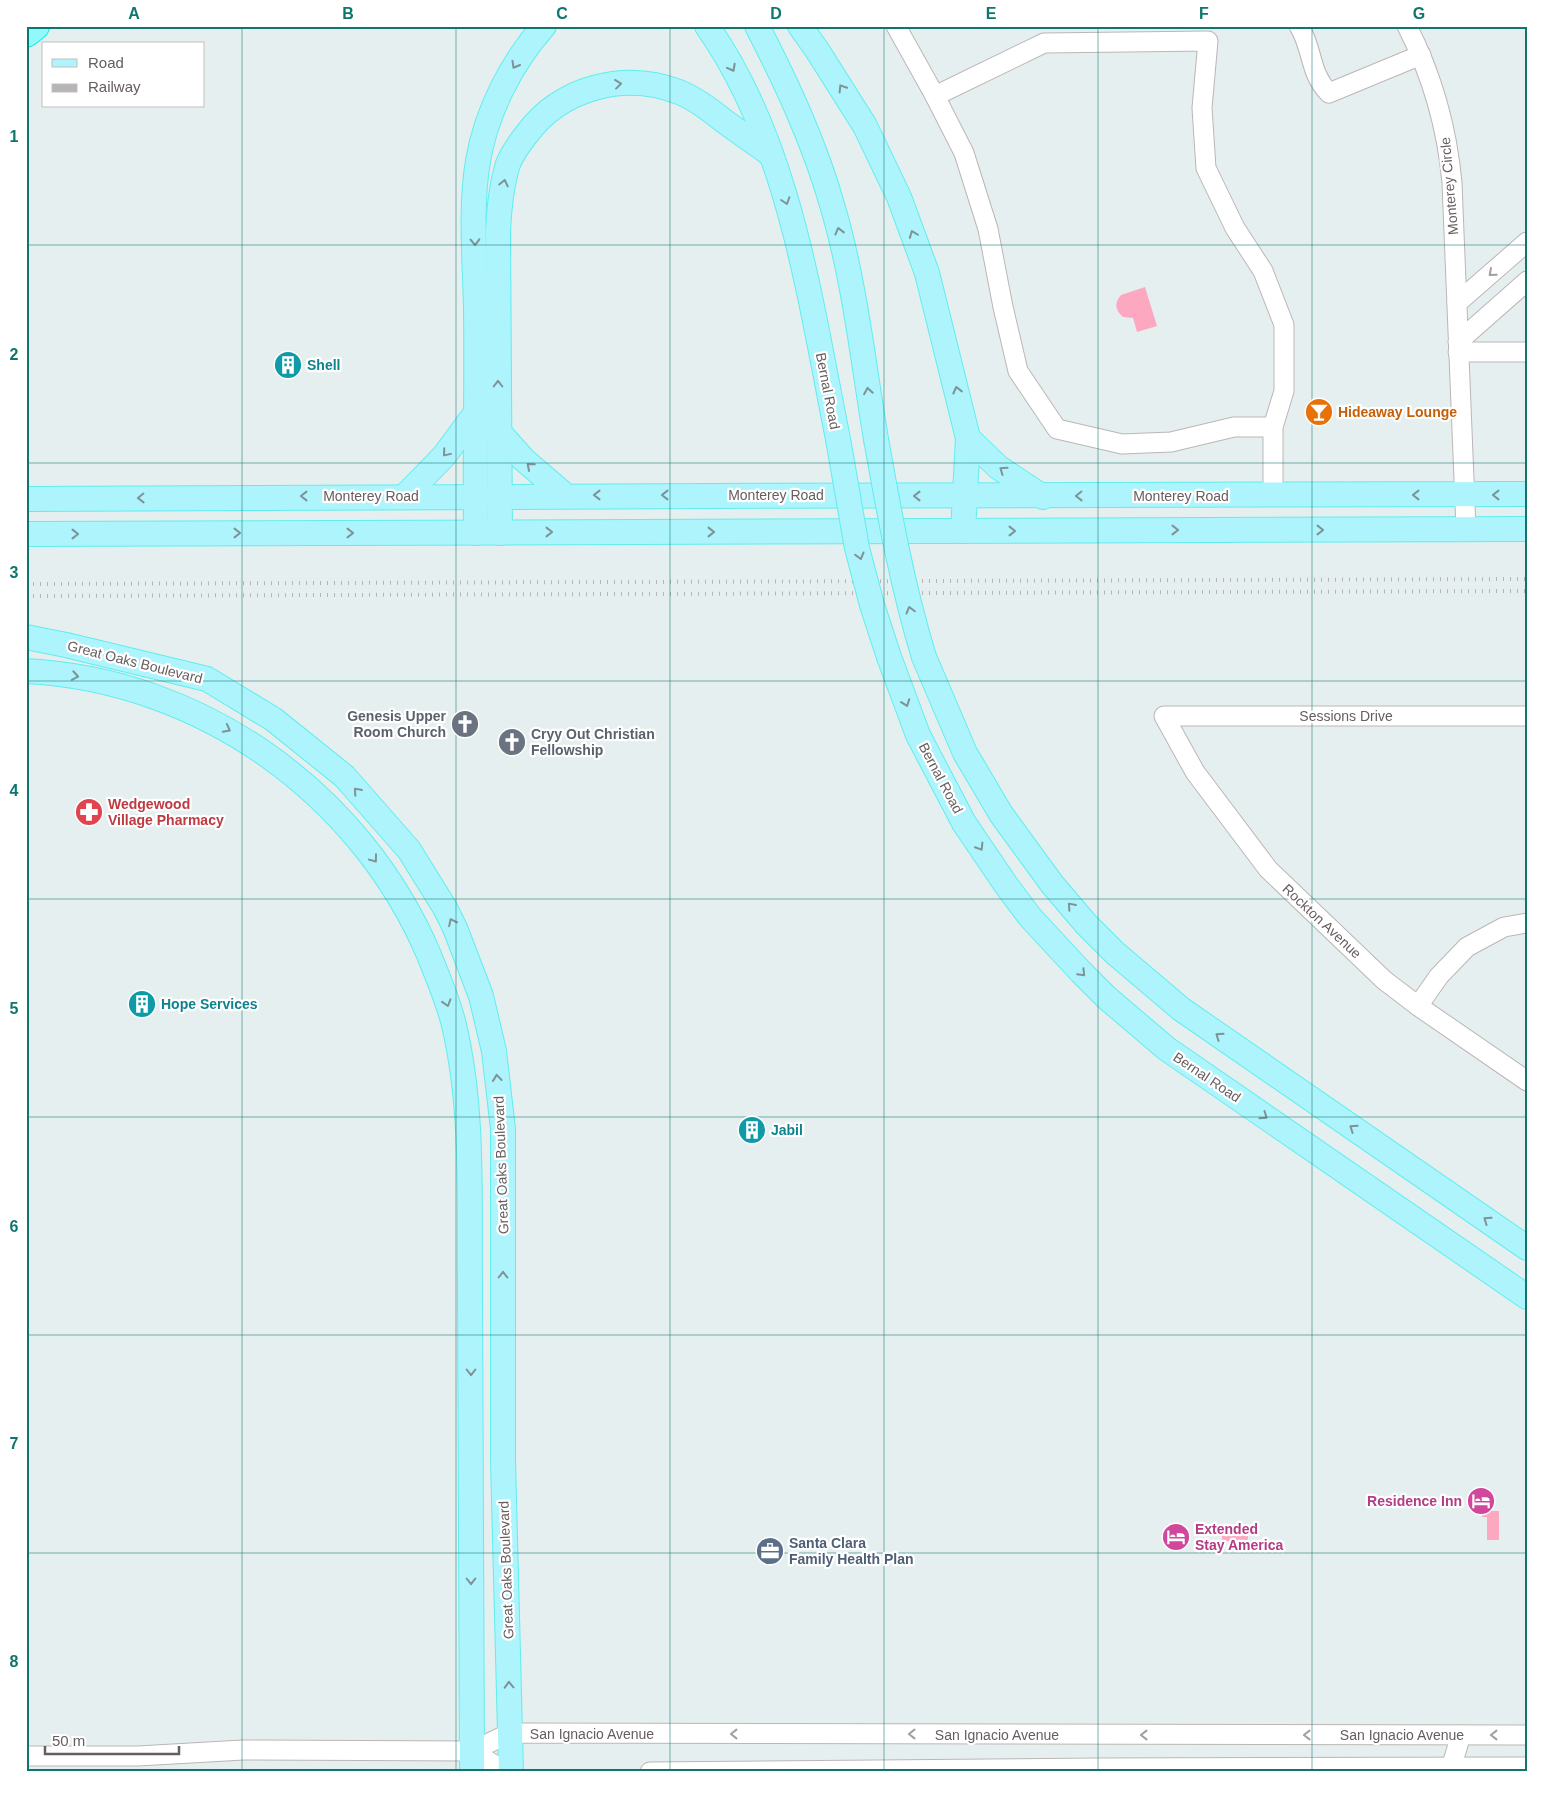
<svg xmlns="http://www.w3.org/2000/svg" width="1553" height="1798" viewBox="0 0 1553 1798" font-family="Helvetica,sans-serif">
	<rect width="100%" height="100%" fill="#e6efef"/>
	<g fill="#fda8c1">
		<path d="M1145 287 1157 326 1137 332 1133 318 1123 317C1115 310 1114 303 1121 295Z"/>
		<path d="M1482 1511H1499V1540H1487V1517H1482Z"/>
		<rect x="1222" y="1527" width="26" height="14"/>
	</g>
	<g fill="none" stroke-linecap="round" stroke-linejoin="round">
		<defs>
			<g id="minor">
				<path d="M896 26 935 96 964 153 988 229 1003 307 1018 371 1057 429 1122 444 1171 442 1234 427H1273"/>
				<path d="M1299 26C1313 48 1309 73 1329 93L1421 55"/>
				<path d="M1407 26C1433 77 1447 127 1452 183L1466 529"/>
				<path d="M935 96 1044 43 1208 41 1202 108 1206 168 1235 228 1263 271 1284 325V391L1273 427V495"/>
				<path d="M1457 303 1527 242"/>
				<path d="M1458 342 1527 281"/>
				<path d="M1458 352H1527"/>
				<path d="M1527 716H1164L1195 772 1268 869 1384 980 1418 1006 1527 1081"/>
				<path d="M1418 1006 1439 976 1467 947 1504 927 1527 923"/>
				<path d="M472 1751 506 1772"/>
				<path d="M26 1756H138L243 1750 472 1751 510 1733 1527 1735"/>
				<path d="M1451 1768 1461 1735"/>
				<path d="M650 1772 1099 1768 1527 1767"/>
			</g>
			<g id="major">
				<path d="M707 26C790 144 810 301 838 439"/>
				<path d="M757 26C787 84 815 144 833 208 855 283 863 362 876 439"/>
				<path d="M800 26 817 50 865 126 899 197 927 273 968 438 963 531"/>
				<path d="M499 432 523 459 566 496"/>
				<path d="M968 438 998 467 1043 497"/>
				<path d="M405 496 444 456 475 414"/>
				<path d="M26 499C526 493 1027 498 1527 494"/>
				<path d="M476 533C475 458 477 383 476 309 475 261 470 208 478 161 486 113 511 63 544 26"/>
				<path d="M500 533 498 232C499 209 501 186 508 164 512 154 519 144 526 135 561 87 625 71 679 92 696 99 710 110 724 121 739 132 755 143 770 154"/>
				<path d="M26 534 1527 529"/>
				<path d="M26 637 66 645 207 679 273 719 344 776 409 850 445 908 455 928 481 996 494 1051 503 1129V1460L511 1772"/>
				<path d="M889 657 918 735 964 823 1006 885 1030 917 1081 972 1107 998 1167 1049 1527 1297"/>
				<path d="M924 657 965 753 1001 814 1052 884 1086 924 1115 953 1181 1009 1527 1248"/>
				<path d="M26 671C202 680 360 793 429 955 438 978 448 1000 454 1025 474 1110 469 1199 470 1286 472 1448 470 1610 472 1772"/>
			</g>
			<path id="highway" d="M26 33 35 26"/>
		</defs>
		<use href="#minor" stroke="#bcb6b6" stroke-width="21"/>
		<use href="#major" stroke="#5feeed" stroke-width="26"/>
		<use href="#highway" stroke="#05efe6" stroke-width="30"/>
		<use href="#minor" stroke="#fff" stroke-width="19"/>
		<use href="#major" stroke="#adf4fd" stroke-width="24"/>
		<use href="#highway" stroke="#91f9fb" stroke-width="28"/>
		<g stroke="#b6b4b4" stroke-width="4" stroke-dasharray="1 6" stroke-linecap="butt">
			<path d="M26 584 1527 579"/>
			<path d="M26 596 1527 591"/>
		</g>
		<defs>
			<g id="major-bridge">
				<path d="M838 439 857 548 872 605 889 657"/>
				<path d="M876 439C889 512 902 585 924 657"/>
			</g>
		</defs>
		<use href="#major-bridge" stroke="#5feeed" stroke-width="26" stroke-linecap="butt"/>
		<use href="#major-bridge" stroke="#adf4fd" stroke-width="24"/>
	</g>
	<defs><path id="oneway-chevron" d="M-2-3.5L2.5 0L-2 3.5" fill="none" stroke-width="1.6" stroke-linecap="round" stroke-linejoin="round" transform="scale(1.25)"/></defs>
	<g stroke="#7f9296">
		<use href="#oneway-chevron" transform="translate(515 65) rotate(120)"/>
		<use href="#oneway-chevron" transform="translate(732 68) rotate(62)"/>
		<use href="#oneway-chevron" transform="translate(618 84) rotate(-7)"/>
		<use href="#oneway-chevron" transform="translate(842 88) rotate(-122)"/>
		<use href="#oneway-chevron" transform="translate(504 183) rotate(-77)"/>
		<use href="#oneway-chevron" transform="translate(786 201) rotate(72)"/>
		<use href="#oneway-chevron" transform="translate(839 231) rotate(-104)"/>
		<use href="#oneway-chevron" transform="translate(913 234) rotate(-111)"/>
		<use href="#oneway-chevron" transform="translate(475 242) rotate(89)"/>
		<use href="#oneway-chevron" transform="translate(498 384) rotate(-90)"/>
		<use href="#oneway-chevron" transform="translate(957 390) rotate(-104)"/>
		<use href="#oneway-chevron" transform="translate(868 391) rotate(-99)"/>
		<use href="#oneway-chevron" transform="translate(446 453) rotate(130)"/>
		<use href="#oneway-chevron" transform="translate(530 466) rotate(-139)"/>
		<use href="#oneway-chevron" transform="translate(1003 470) rotate(-145)"/>
		<use href="#oneway-chevron" transform="translate(597 495) rotate(180)"/>
		<use href="#oneway-chevron" transform="translate(665 495) rotate(180)"/>
		<use href="#oneway-chevron" transform="translate(1416 495) rotate(180)"/>
		<use href="#oneway-chevron" transform="translate(1496 495) rotate(180)"/>
		<use href="#oneway-chevron" transform="translate(304 496) rotate(180)"/>
		<use href="#oneway-chevron" transform="translate(917 496) rotate(-180)"/>
		<use href="#oneway-chevron" transform="translate(1079 496) rotate(179)"/>
		<use href="#oneway-chevron" transform="translate(141 498) rotate(179)"/>
		<use href="#oneway-chevron" transform="translate(1175 530)"/>
		<use href="#oneway-chevron" transform="translate(1320 530)"/>
		<use href="#oneway-chevron" transform="translate(1012 531)"/>
		<use href="#oneway-chevron" transform="translate(549 532)"/>
		<use href="#oneway-chevron" transform="translate(711 532)"/>
		<use href="#oneway-chevron" transform="translate(237 533)"/>
		<use href="#oneway-chevron" transform="translate(350 533)"/>
		<use href="#oneway-chevron" transform="translate(75 534)"/>
		<use href="#oneway-chevron" transform="translate(860 556) rotate(75)"/>
		<use href="#oneway-chevron" transform="translate(910 610) rotate(-105)"/>
		<use href="#oneway-chevron" transform="translate(75 676) rotate(10)"/>
		<use href="#oneway-chevron" transform="translate(906 703) rotate(70)"/>
		<use href="#oneway-chevron" transform="translate(227 729) rotate(28)"/>
		<use href="#oneway-chevron" transform="translate(357 791) rotate(-131)"/>
		<use href="#oneway-chevron" transform="translate(980 847) rotate(58)"/>
		<use href="#oneway-chevron" transform="translate(374 859) rotate(53)"/>
		<use href="#oneway-chevron" transform="translate(1071 906) rotate(-131)"/>
		<use href="#oneway-chevron" transform="translate(452 922) rotate(-116)"/>
		<use href="#oneway-chevron" transform="translate(1082 973) rotate(46)"/>
		<use href="#oneway-chevron" transform="translate(447 1003) rotate(73)"/>
		<use href="#oneway-chevron" transform="translate(1219 1036) rotate(-145)"/>
		<use href="#oneway-chevron" transform="translate(497 1078) rotate(-96)"/>
		<use href="#oneway-chevron" transform="translate(1264 1116) rotate(35)"/>
		<use href="#oneway-chevron" transform="translate(1353 1128) rotate(-145)"/>
		<use href="#oneway-chevron" transform="translate(1487 1220) rotate(-145)"/>
		<use href="#oneway-chevron" transform="translate(503 1275) rotate(-90)"/>
		<use href="#oneway-chevron" transform="translate(471 1372) rotate(90)"/>
		<use href="#oneway-chevron" transform="translate(471 1581) rotate(90)"/>
		<use href="#oneway-chevron" transform="translate(509 1685) rotate(-92)"/>
	</g>
	<g stroke="#a39e9f">
		<use href="#oneway-chevron" transform="translate(1492 273) rotate(139)"/>
		<use href="#oneway-chevron" transform="translate(734 1734) rotate(-180)"/>
		<use href="#oneway-chevron" transform="translate(912 1734) rotate(-180)"/>
		<use href="#oneway-chevron" transform="translate(1144 1735) rotate(-180)"/>
		<use href="#oneway-chevron" transform="translate(1307 1735) rotate(180)"/>
		<use href="#oneway-chevron" transform="translate(1494 1735) rotate(-180)"/>
	</g>
	<path fill="none" stroke="#0f766e" stroke-width="1" stroke-opacity="0.55" d="M242 26V1772M456 26V1772M670 26V1772M884 26V1772M1098 26V1772M1312 26V1772M26 245H1527M26 463H1527M26 681H1527M26 899H1527M26 1117H1527M26 1335H1527M26 1553H1527"/>
	<defs>
		<symbol id="building-disc" viewBox="-11 -11 22 22"><circle r="9.5" fill="#0f9aa8" stroke="#fff"/><path d="M-4-6H4V6H1V3H-1V6H-4ZM-2.5-4.3h1.7v1.8h-1.7ZM.8-4.3h1.7v1.8H.8ZM-2.5-1h1.7V.8h-1.7ZM.8-1h1.7V.8H.8Z" fill="#fff"/></symbol>
		<symbol id="bar-disc" viewBox="-11 -11 22 22"><circle r="9.5" fill="#e8710a" stroke="#fff"/><path d="M-6-5H6L.8 .8V4.5H3.5V6h-7V4.5H-.8V.8Z" fill="#fff"/></symbol>
		<symbol id="church-disc" viewBox="-11 -11 22 22"><circle r="9.5" fill="#6b7280" stroke="#fff"/><path d="M-1.2-6h2.4v3.5h3.3v2.4h-3.3V6h-2.4V-.1h-3.3v-2.4h3.3Z" fill="#fff"/></symbol>
		<symbol id="pharmacy-disc" viewBox="-11 -11 22 22"><circle r="9.5" fill="#e0444e" stroke="#fff"/><path d="M-2-6h4v4h4v4h-4v4h-4v-4h-4v-4h4Z" fill="#fff"/></symbol>
		<symbol id="hotel-disc" viewBox="-11 -11 22 22"><circle r="9.5" fill="#d1479c" stroke="#fff"/><path d="M-6-4.5h1.5V1H6V5H4.5V3h-9V5H-6ZM-4 0a1.8 1.8 0 1 1 3.6 0ZM.5 0V-2.5h3Q6-2.5 6 0Z" fill="#fff"/></symbol>
		<symbol id="office-disc" viewBox="-11 -11 22 22"><circle r="9.5" fill="#5c6f8a" stroke="#fff"/><path d="M-6-3h4V-5.5h4V-3h4V5H-6ZM-1-4.5V-3h2v-1.5ZM-6 0V1H6V0Z" fill="#fff"/></symbol>
	</defs>
	<g fill-rule="evenodd">
		<use href="#building-disc" x="272" y="349" width="32" height="32"/>
		<use href="#bar-disc" x="1303" y="396" width="32" height="32"/>
		<use href="#church-disc" x="449" y="708" width="32" height="32"/>
		<use href="#church-disc" x="496" y="726" width="32" height="32"/>
		<use href="#pharmacy-disc" x="73" y="796" width="32" height="32"/>
		<use href="#building-disc" x="126" y="988" width="32" height="32"/>
		<use href="#building-disc" x="736" y="1114" width="32" height="32"/>
		<use href="#hotel-disc" x="1465" y="1485" width="32" height="32"/>
		<use href="#hotel-disc" x="1160" y="1521" width="32" height="32"/>
		<use href="#office-disc" x="754" y="1535" width="32" height="32"/>
	</g>
	<g text-anchor="middle" stroke-width="4.5" stroke-linejoin="round" paint-order="stroke">
		<g font-size="14" fill="#665d5f" stroke="#fff">
			<text transform="translate(1449 186) rotate(-95)" y="5">Monterey Circle</text>
			<text transform="translate(828 391) rotate(79)" y="5">Bernal Road</text>
			<text x="776" y="500">Monterey Road</text>
			<text x="371" y="501">Monterey Road</text>
			<text x="1181" y="501">Monterey Road</text>
			<text transform="translate(135 662) rotate(14)" y="5">Great Oaks Boulevard</text>
			<text x="1346" y="721">Sessions Drive</text>
			<text transform="translate(941 778) rotate(62)" y="5">Bernal Road</text>
			<text transform="translate(1322 921) rotate(43)" y="5">Rockton Avenue</text>
			<text transform="translate(1207 1077) rotate(34)" y="5">Bernal Road</text>
			<text transform="translate(501 1165) rotate(-92)" y="5">Great Oaks Boulevard</text>
			<text transform="translate(506 1570) rotate(-92)" y="5">Great Oaks Boulevard</text>
			<text x="592" y="1739">San Ignacio Avenue</text>
			<text x="997" y="1740">San Ignacio Avenue</text>
			<text x="1402" y="1740">San Ignacio Avenue</text>
		</g>
		<g font-size="14" font-weight="bold" fill="#0d838f" stroke="#fff" text-anchor="start">
			<text x="307" y="370">Shell</text>
			<text x="161" y="1009">Hope Services</text>
			<text x="771" y="1135">Jabil</text>
		</g>
		<g font-size="14" font-weight="bold" fill="#c56008" stroke="#fff" text-anchor="start">
			<text x="1338" y="417">Hideaway Lounge</text>
		</g>
		<g font-size="14" font-weight="bold" fill="#5b616d" stroke="#fff" text-anchor="end">
			<text x="446" y="721">Genesis Upper<tspan x="446" dy="16">Room Church</tspan></text>
			<text x="531" y="739" text-anchor="start">Cryy Out Christian<tspan x="531" dy="16">Fellowship</tspan></text>
		</g>
		<g font-size="14" font-weight="bold" fill="#be3a42" stroke="#fff" text-anchor="start">
			<text x="108" y="809">Wedgewood<tspan x="108" dy="16">Village Pharmacy</tspan></text>
		</g>
		<g font-size="14" font-weight="bold" fill="#b23c85" stroke="#fff" text-anchor="end">
			<text x="1462" y="1506">Residence Inn</text>
			<text x="1195" y="1534" text-anchor="start">Extended<tspan x="1195" dy="16">Stay America</tspan></text>
		</g>
		<g font-size="14" font-weight="bold" fill="#4e5e75" stroke="#fff" text-anchor="start">
			<text x="789" y="1548">Santa Clara<tspan x="789" dy="16">Family Health Plan</tspan></text>
		</g>
	</g>
	<rect width="1553" height="1798" fill="none" stroke="#ffffff" stroke-width="55"/>
	<rect x="42" y="42" width="162" height="65" fill="#ffffff" stroke="#c2bebf"/>
	<rect x="52" y="59" width="25" height="8" fill="#adf4fd" stroke="#c2bebf"/>
	<text x="88" y="68" font-size="15" fill="#665d5f">Road</text>
	<rect x="52" y="84" width="25" height="8" fill="#b6b4b4" stroke="#c2bebf"/>
	<text x="88" y="92" font-size="15" fill="#665d5f">Railway</text>
	<path d="M45 1746v8h134v-8" fill="none" stroke="#665d5f" stroke-width="2.5"/>
	<text x="52" y="1746" font-size="15" fill="#665d5f" stroke="#ffffff" stroke-width="4" paint-order="stroke">50 m</text>
	<rect x="28" y="28" width="1498" height="1742" fill="none" stroke="#0f766e" stroke-width="2"/>
	<g font-size="16" text-anchor="middle" font-weight="bold" fill="#0f766e">
		<text x="134" y="19">A</text>
		<text x="348" y="19">B</text>
		<text x="562" y="19">C</text>
		<text x="776" y="19">D</text>
		<text x="991" y="19">E</text>
		<text x="1204" y="19">F</text>
		<text x="1419" y="19">G</text>
		<text x="14" y="142">1</text>
		<text x="14" y="360">2</text>
		<text x="14" y="578">3</text>
		<text x="14" y="796">4</text>
		<text x="14" y="1014">5</text>
		<text x="14" y="1232">6</text>
		<text x="14" y="1449">7</text>
		<text x="14" y="1667">8</text>
	</g>
</svg>
